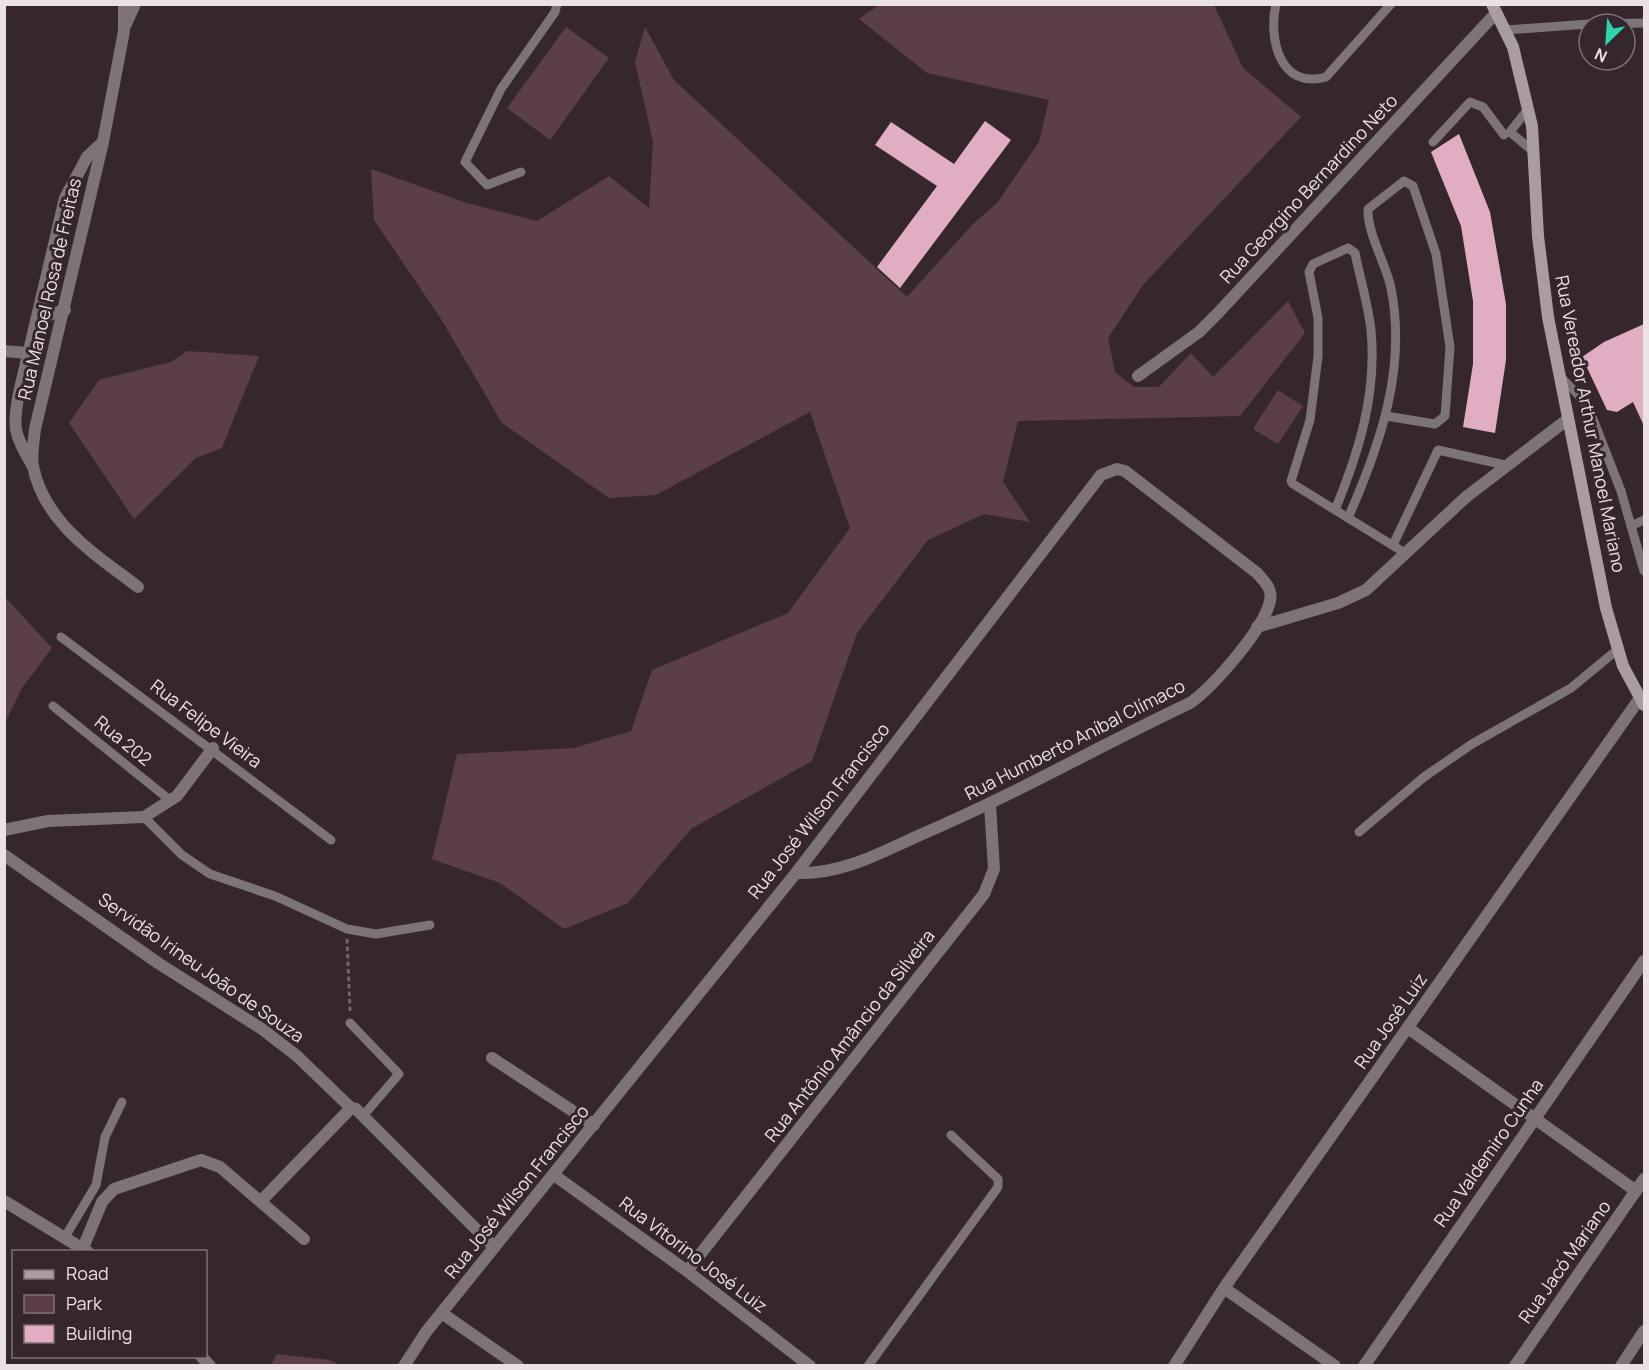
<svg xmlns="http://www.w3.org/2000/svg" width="1649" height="1370" viewBox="0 0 1649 1370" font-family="Manrope,sans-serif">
	<rect width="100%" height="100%" fill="#35272d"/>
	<g fill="#5a3f4b">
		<path d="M879 5H1214L1243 68 1301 117 1143 285 1108 338 1115 372 1134 387H1159L1191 353 1213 377 1288 301 1305 333 1240 416 1018 421 1003 482 1030 522 984 514 928 540 857 633 812 761 691 829 628 903 564 929 500 883 432 859 457 754 574 748 631 731 652 670 788 613 850 528 810 412 656 495 609 498 502 423 441 319 374 220 371 169 467 203 537 221 609 176 649 208 653 142 635 62 645 27 674 80 907 297 972 225 997 203 1039 142 1049 100 927 73 859 19Z"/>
		<path d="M566 27 609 58 550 140 507 108Z"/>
		<path d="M187 351 259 356 222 448 196 458 134 519 69 423 99 380 171 362Z"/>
		<path d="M1278 390 1303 406 1278 444 1253 429Z"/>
		<path d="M5 597 52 648 22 688 5 723Z"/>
		<path d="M277 1354 329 1360 340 1365H271Z"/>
	</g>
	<g fill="#e0adc3">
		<path d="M985 121 1011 140 900 288 877 267 937 186 875 145 891 122 954 164Z"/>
		<path d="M1459 134 1490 212 1506 304V360L1495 433 1463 427 1473 364V301L1461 226 1431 152Z"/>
		<path d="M1644 324V426L1633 402 1617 412 1607 410 1582 357 1604 342Z"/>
	</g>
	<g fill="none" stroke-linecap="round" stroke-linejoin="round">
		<path stroke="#71656a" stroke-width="3" stroke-dasharray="4.5 3" stroke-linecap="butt" d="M347 939 350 1011"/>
		<g stroke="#7c7477" stroke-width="9">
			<path d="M1276 4C1268 39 1280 90 1326 77L1391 4"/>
			<path d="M1597 24 1644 23"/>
			<path d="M1505 30 1589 24"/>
			<path d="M1528 109 1510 132 1534 152"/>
			<path d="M1433 142 1470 102 1483 107 1504 135"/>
			<path d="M521 172 487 185 465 162 501 89 555 12 557 4"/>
			<path d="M1561 377 1583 400 1591 414 1621 491 1644 571"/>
			<path d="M1335 510C1359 452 1377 394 1371 330 1368 304 1360 278 1355 253L1348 248 1313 264 1309 272 1318 318V356L1310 420 1291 481 1293 484 1405 553"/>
			<path d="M1348 518C1380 445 1407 369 1391 288 1386 264 1367 233 1368 209L1404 181 1413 186 1436 254 1450 347 1445 416 1435 424 1386 416"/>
			<path d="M1631 526 1644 520"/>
			<path d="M1393 545 1438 450 1505 465"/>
			<path d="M61 637 331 840"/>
			<path d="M53 706 171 801"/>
			<path d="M144 817 182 855 210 874 275 896 347 929 376 934 430 925"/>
			<path d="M1359 832 1424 777 1472 744 1571 688 1617 650"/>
			<path d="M350 1023 399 1074 362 1117"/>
			<path d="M65 1237 96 1185 105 1137 122 1102"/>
			<path d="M868 1366 998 1187V1179L951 1135"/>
		</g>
		<g stroke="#7c7477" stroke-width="12">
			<path d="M124 4V31L103 142 35 429C34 440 31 455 33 466 44 523 95 554 138 587"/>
			<path d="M126 24 135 4"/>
			<path d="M37 319 65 310"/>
			<path d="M4 351 28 353"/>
			<path d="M1138 376 1199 332 1219 312 1496 13"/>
			<path d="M32 465C14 433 12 428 19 393L65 198 87 157 103 142"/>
			<path d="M1257 627 1338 603 1366 590 1466 497 1568 419"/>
			<path d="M4 830 48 821 144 817 177 796 213 748"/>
			<path d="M4 855 158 963 262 1029 297 1056 351 1108 356 1109 494 1247"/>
			<path d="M1408 1028 1636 1191"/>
			<path d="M492 1058 594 1125"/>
			<path d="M554 1175 687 1271 810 1366"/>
			<path d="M4 1201 88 1252"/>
			<path d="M261 1201 351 1108"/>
			<path d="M83 1248 102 1202 114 1189 201 1160 220 1167 304 1239"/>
			<path d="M687 1271 984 894 994 869 990 805"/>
			<path d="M1224 1288 1335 1366"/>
			<path d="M443 1314 518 1366"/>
			<path d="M201 1356 210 1366"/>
			<path d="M404 1366 426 1332 796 873 1101 475 1117 469 1125 471 1257 573C1264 581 1273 589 1270 601 1264 629 1213 687 1190 703 1099 746 1012 796 920 835 880 853 841 875 796 873"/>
			<path d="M1174 1366 1224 1288 1640 698"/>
			<path d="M1364 1366 1644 961"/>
			<path d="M1515 1366 1644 1179"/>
			<path d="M1621 1366 1644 1331"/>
		</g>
		<path stroke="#a99da2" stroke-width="12" d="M1492 4 1513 47 1532 126 1538 236 1548 317 1606 608 1623 666 1644 705"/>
	</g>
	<g text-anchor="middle" stroke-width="6" stroke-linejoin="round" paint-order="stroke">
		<g font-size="18" fill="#eae1e5" stroke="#35272d">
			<text transform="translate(1309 189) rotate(-47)" y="6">Rua Georgino Bernardino Neto</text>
			<text transform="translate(50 289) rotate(-77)" y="6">Rua Manoel Rosa de Freitas</text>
			<text transform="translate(1590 424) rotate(79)" y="6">Rua Vereador Arthur Manoel Mariano</text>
			<text transform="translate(206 724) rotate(37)" y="6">Rua Felipe Vieira</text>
			<text transform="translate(1075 740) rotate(-27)" y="6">Rua Humberto Aníbal Clímaco</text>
			<text transform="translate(123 741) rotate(39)" y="6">Rua 202</text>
			<text transform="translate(819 811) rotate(-52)" y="6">Rua José Wilson Francisco</text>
			<text transform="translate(201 968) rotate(35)" y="6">Servidão Irineu João de Souza</text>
			<text transform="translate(1391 1021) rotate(-55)" y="6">Rua José Luiz</text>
			<text transform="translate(850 1036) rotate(-52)" y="6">Rua Antônio Amâncio da Silveira</text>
			<text transform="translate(1489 1153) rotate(-55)" y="6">Rua Valdemiro Cunha</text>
			<text transform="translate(517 1192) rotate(-51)" y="6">Rua José Wilson Francisco</text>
			<text transform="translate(693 1255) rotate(37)" y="6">Rua Vitorino José Luiz</text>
			<text transform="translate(1565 1262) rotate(-55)" y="6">Rua Jacó Mariano</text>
		</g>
	</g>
	<rect width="1649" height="1370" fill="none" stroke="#eae1e5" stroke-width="12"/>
	<rect x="12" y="1250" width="195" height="108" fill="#35272d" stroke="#7d7177" stroke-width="1.5"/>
	<rect x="24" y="1270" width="30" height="9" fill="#a99da2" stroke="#7d7177" stroke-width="1.5"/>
	<text x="66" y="1280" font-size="18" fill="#eae1e5">Road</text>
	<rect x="24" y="1295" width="30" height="18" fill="#5a3f4b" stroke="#7d7177" stroke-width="1.5"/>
	<text x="66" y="1310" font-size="18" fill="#eae1e5">Park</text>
	<rect x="24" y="1325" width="30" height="18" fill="#e0adc3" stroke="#7d7177" stroke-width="1.5"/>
	<text x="66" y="1340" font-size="18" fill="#eae1e5">Building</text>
	<g transform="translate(1607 42) rotate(205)"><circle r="28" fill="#35272d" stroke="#7d7177" stroke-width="1.5"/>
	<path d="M0-4.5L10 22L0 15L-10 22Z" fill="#2cd5ab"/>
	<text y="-9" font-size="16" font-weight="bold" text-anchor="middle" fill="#eae1e5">N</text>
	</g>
</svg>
